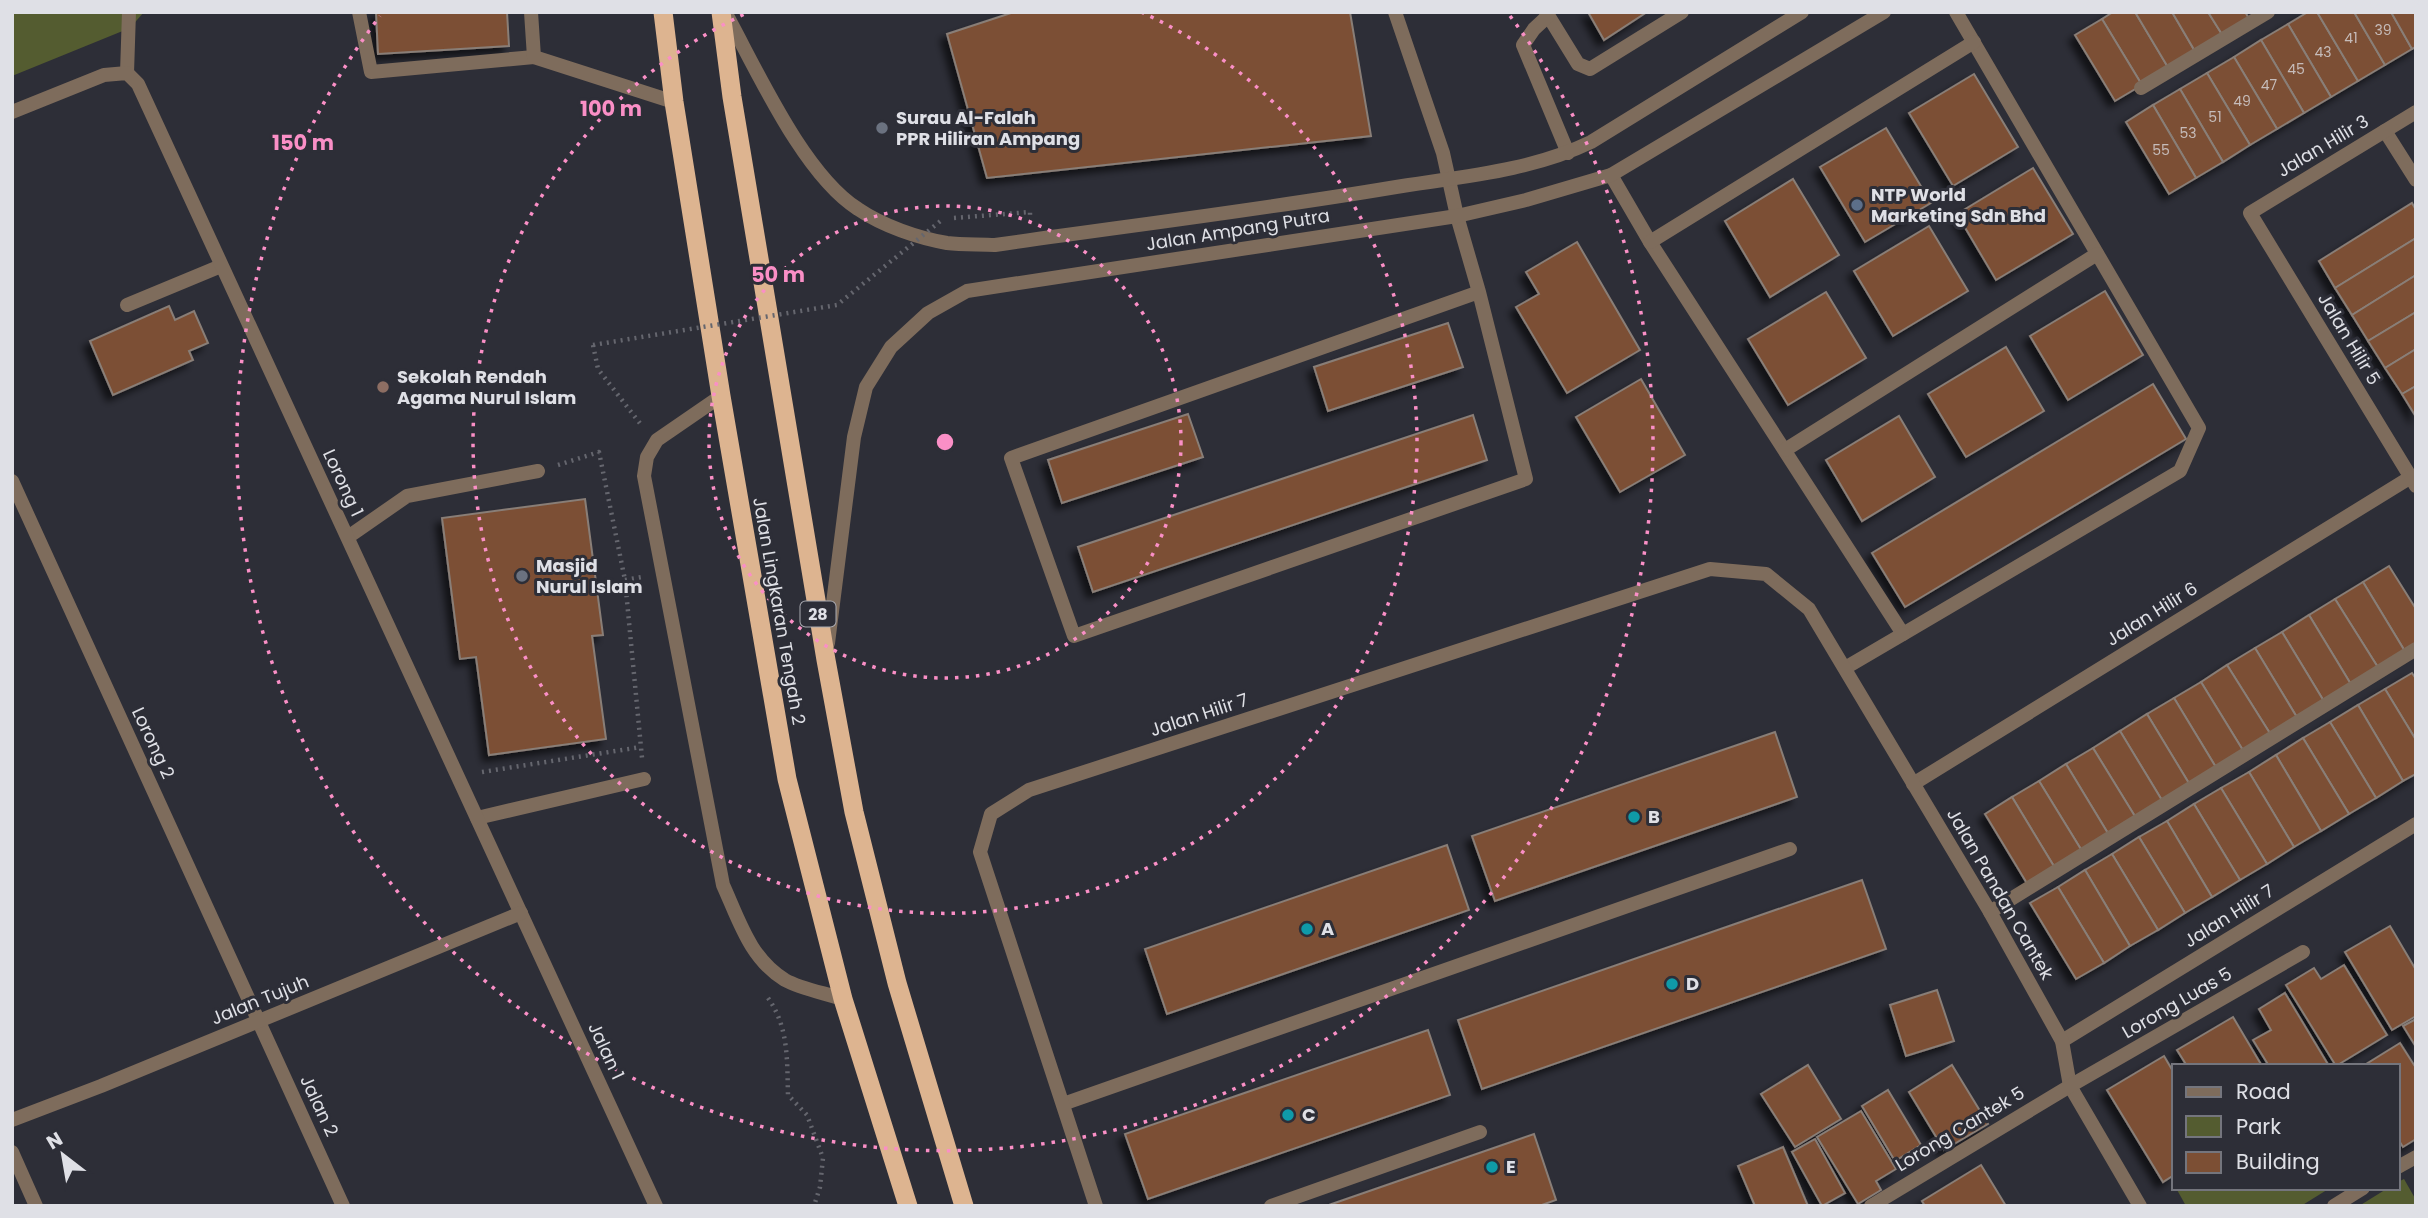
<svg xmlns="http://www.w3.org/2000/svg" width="2428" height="1218" viewBox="0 0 2428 1218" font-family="Poppins,sans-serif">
	<defs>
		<filter id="shadow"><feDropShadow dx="-6" dy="6" stdDeviation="3.5" flood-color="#0009"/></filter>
	</defs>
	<rect width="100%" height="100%" fill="#2d2e37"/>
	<g fill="#545c30">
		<path d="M12 12H144L130 28 12 76Z"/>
		<path d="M2404 1179 2416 1200V1206H2359L2388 1188H2398V1182Z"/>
		<path d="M2176 1188H2330L2301 1206H2186Z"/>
	</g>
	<g fill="#7c4f34" stroke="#897e77" stroke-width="2" filter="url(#shadow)">
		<path d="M376 12H507L509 46 378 54Z"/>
		<path d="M1014 12H1350L1371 136 987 178 947 34Z"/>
		<path d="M1588 12H1647L1604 40Z"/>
		<path d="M2113 12H2135L2169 69 2142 85 2102 19Z"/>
		<path d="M2135 12H2172L2196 53 2169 69Z"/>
		<path d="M2172 12H2208L2223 36 2196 53Z"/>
		<path d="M2208 12H2245L2250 20 2223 36Z"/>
		<path d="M2308 12H2317L2358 81 2331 97 2288 24Z"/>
		<path d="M2317 12H2354L2385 65 2358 81Z"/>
		<path d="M2354 12H2391L2412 49 2385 65Z"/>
		<path d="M2391 12H2416V47L2412 49Z"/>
		<path d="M2102 19 2142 85 2115 101 2075 35Z"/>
		<path d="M2288 24 2331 97 2304 113 2261 40Z"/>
		<path d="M2261 40 2304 113 2277 129 2234 57Z"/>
		<path d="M2234 57 2277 129 2250 145 2207 73Z"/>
		<path d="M2207 73 2250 145 2223 162 2180 89Z"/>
		<path d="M1974 74 2018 147 1953 186 1909 113Z"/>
		<path d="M2180 89 2223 162 2196 178 2153 105Z"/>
		<path d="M2153 105 2196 178 2169 194 2126 122Z"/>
		<path d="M1886 128 1931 203 1865 242 1820 167Z"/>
		<path d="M2033 168 2073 234 1996 280 1957 214Z"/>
		<path d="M1793 179 1839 255 1770 297 1725 221Z"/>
		<path d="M2412 203 2416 210V238L2335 288 2319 261Z"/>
		<path d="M1929 226 1968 291 1893 336 1854 271Z"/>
		<path d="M2416 238V275L2352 315 2335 288Z"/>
		<path d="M1577 242 1640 350 1567 393 1516 307 1539 294 1526 272Z"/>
		<path d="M2416 275V312L2368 341 2352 315Z"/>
		<path d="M2105 291 2143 355 2068 400 2030 336Z"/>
		<path d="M1826 292 1866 358 1788 405 1748 339Z"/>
		<path d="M169 306 175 320 194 311 208 343 189 351 193 360 113 395 90 341Z"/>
		<path d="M2416 312V349L2385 368 2368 341Z"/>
		<path d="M1448 323 1463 367 1328 411 1314 367Z"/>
		<path d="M2006 347 2044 411 1966 457 1928 394Z"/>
		<path d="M2416 349V386L2402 394 2385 368Z"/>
		<path d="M1641 379 1685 455 1620 492 1576 417Z"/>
		<path d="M2153 384 2186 439 1905 607 1872 553Z"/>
		<path d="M2416 386V417L2402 394Z"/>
		<path d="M1188 414 1203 457 1062 503 1048 460Z"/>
		<path d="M1473 415 1487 460 1093 592 1078 547Z"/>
		<path d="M1899 416 1935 477 1862 521 1826 460Z"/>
		<path d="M585 499 603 635 592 636 606 739 489 755 476 657 460 659 442 518Z"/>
		<path d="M2389 566 2416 609V647L2406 653 2363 582Z"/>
		<path d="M2363 582 2406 653 2379 669 2335 599Z"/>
		<path d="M2335 599 2379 669 2352 686 2309 615Z"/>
		<path d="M2309 615 2352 686 2325 703 2282 632Z"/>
		<path d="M2282 632 2325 703 2298 719 2255 648Z"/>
		<path d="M2255 648 2298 719 2271 735 2227 665Z"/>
		<path d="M2227 665 2271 735 2244 752 2201 682Z"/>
		<path d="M2412 673 2416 679V740L2385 689Z"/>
		<path d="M2201 682 2244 752 2217 769 2174 698Z"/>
		<path d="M2385 689 2416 740V774L2403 781 2358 705Z"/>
		<path d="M2174 698 2217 769 2190 785 2147 714Z"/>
		<path d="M2358 705 2403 781 2376 798 2330 722Z"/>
		<path d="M2147 714 2190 785 2163 802 2120 731Z"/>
		<path d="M2330 722 2376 798 2349 814 2303 738Z"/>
		<path d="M2120 731 2163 802 2136 818 2093 748Z"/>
		<path d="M1775 732 1797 797 1495 901 1472 836Z"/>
		<path d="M2303 738 2349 814 2321 831 2276 755Z"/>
		<path d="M2093 748 2136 818 2109 835 2066 764Z"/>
		<path d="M2276 755 2321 831 2294 847 2249 772Z"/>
		<path d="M2066 764 2109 835 2082 851 2039 781Z"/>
		<path d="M2249 772 2294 847 2267 864 2221 788Z"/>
		<path d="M2039 781 2082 851 2055 868 2012 797Z"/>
		<path d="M2221 788 2267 864 2240 880 2194 804Z"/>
		<path d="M2012 797 2055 868 2028 885 1985 814Z"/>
		<path d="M2194 804 2240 880 2212 897 2167 821Z"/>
		<path d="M2167 821 2212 897 2185 913 2139 837Z"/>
		<path d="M2139 837 2185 913 2158 930 2112 854Z"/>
		<path d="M1447 845 1469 910 1167 1014 1145 949Z"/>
		<path d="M2112 854 2158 930 2130 946 2085 870Z"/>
		<path d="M2085 870 2130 946 2104 963 2058 887Z"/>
		<path d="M1862 880 1886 949 1482 1089 1458 1020Z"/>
		<path d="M2058 887 2104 963 2076 979 2030 903Z"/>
		<path d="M2390 926 2416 970V1016L2392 1030 2345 952Z"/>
		<path d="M2344 965 2387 1035 2336 1066 2286 985 2314 968 2321 979Z"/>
		<path d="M1937 990 1954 1041 1906 1056 1890 1005Z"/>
		<path d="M2285 993 2329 1066H2269L2253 1040 2271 1030 2259 1009Z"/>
		<path d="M2233 1017 2262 1066H2187L2177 1050Z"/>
		<path d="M2416 1019V1047L2403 1026Z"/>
		<path d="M1428 1030 1450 1095 1148 1199 1125 1134Z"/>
		<path d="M2400 1043 2416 1068V1139L2403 1147 2398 1139V1066H2363Z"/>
		<path d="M2164 1056 2174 1073V1175L2163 1182 2107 1090Z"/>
		<path d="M1808 1065 1841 1119 1795 1147 1761 1094Z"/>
		<path d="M1952 1065 1988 1124 1944 1150 1909 1092Z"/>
		<path d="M1888 1090 1921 1145 1895 1161 1862 1106Z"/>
		<path d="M1861 1111 1896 1169 1876 1181 1881 1190 1858 1204 1817 1137Z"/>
		<path d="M1534 1134 1556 1200 1539 1206H1326Z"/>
		<path d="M1815 1139 1845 1193 1822 1206 1792 1152Z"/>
		<path d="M1783 1147 1808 1206H1755L1738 1166Z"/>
		<path d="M1981 1165 2006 1206H1925L1922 1201Z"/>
	</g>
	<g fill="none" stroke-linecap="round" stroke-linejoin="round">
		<g stroke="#65666e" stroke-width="4.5" stroke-dasharray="2 5" stroke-linecap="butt">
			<path d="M954 218 1030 212V218"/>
			<path d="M593 345 598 369 642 426"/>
			<path d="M558 465 599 452 625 580 642 758"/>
			<path d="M625 580 642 577"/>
			<path d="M482 772 641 747"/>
			<path d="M768 998C789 1027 787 1062 788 1095L807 1115 823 1158 820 1187 814 1206"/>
		</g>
		<g stroke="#7e6c5c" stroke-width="14">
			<path d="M359 12 371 72 534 57"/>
			<path d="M531 12 534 57 674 102"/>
			<path d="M1395 12 1443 153 1457 216 1479 292 1526 479 1074 636 1011 458 1479 292"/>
			<path d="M127 73 129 12"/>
			<path d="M2141 88 2268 12"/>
			<path d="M2385 131 2416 180"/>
			<path d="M1611 175 1650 242 1903 634 2180 471 2199 428 1956 12"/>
			<path d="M1650 242 1974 42"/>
			<path d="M127 305 221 266"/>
			<path d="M721 396 657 440 647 457 644 476 723 885C739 920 750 959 785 980 801 989 825 993 843 999"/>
			<path d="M1785 450 2097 254"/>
			<path d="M348 537 407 496 538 471"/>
			<path d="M1845 668 1903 634"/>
			<path d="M477 818 644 779"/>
			<path d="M1990 912 2416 649"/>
			<path d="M1063 1104 1790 849"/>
			<path d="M1271 1206 1480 1132"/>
		</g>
		<g stroke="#7e6c5c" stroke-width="14">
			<path d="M1546 12 1578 64 1590 69 1682 12"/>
			<path d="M1548 16 1534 29 1523 45 1568 153"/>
			<path d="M12 112 104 75 127 73 138 84 656 1206"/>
			<path d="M2416 112 2250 213 2416 486"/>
			<path d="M12 481 343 1206"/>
			<path d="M1913 784 2411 477"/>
			<path d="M2062 1041 2416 824"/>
			<path d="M12 1120 101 1086 521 913"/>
			<path d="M12 1152 36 1206"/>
			<path d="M2398 1167 2416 1157"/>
			<path d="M1096 1206 980 852 991 814 1029 790 1710 569 1766 574 1809 609 1990 912 2062 1041 2070 1086 2140 1206"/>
			<path d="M1871 1206 2070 1086 2303 952"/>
			<path d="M2334 1206 2363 1188"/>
		</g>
		<g stroke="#7e6c5c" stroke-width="14">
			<path d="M725 12C757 70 803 174 858 209 883 226 918 238 947 243 963 245 980 244 995 245 1127 226 1259 210 1390 188 1457 177 1529 172 1591 142L1802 12"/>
			<path d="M828 643 854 437 866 387 891 347 928 313 967 291 1457 216 1526 200 1611 175 1884 12"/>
		</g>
		<g stroke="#ddb490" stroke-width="19">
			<path d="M663 12 674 102 721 396 787 779 843 999 908 1206"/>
			<path d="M721 12 732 97 826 660 854 812 897 983 964 1206"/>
		</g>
		<path stroke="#65666e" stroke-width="4.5" stroke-dasharray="2 5" stroke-linecap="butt" d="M593 345 837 305 943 219"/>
	</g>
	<g fill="none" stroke="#fa8fc6" stroke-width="3.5" stroke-dasharray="3.5 7">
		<circle cx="945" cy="442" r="236"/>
		<path d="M1141 12A472 472 0 1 1 749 12"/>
		<path d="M1510 16A708 708 0 1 1 380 16"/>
	</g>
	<g fill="#6b7280" stroke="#2d2e37" stroke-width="2.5">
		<circle cx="882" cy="128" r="7"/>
		<circle cx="522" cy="576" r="7"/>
	</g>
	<circle fill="#5c6f8a" stroke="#2d2e37" stroke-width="2.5" cx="1857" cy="205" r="7"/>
	<circle fill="#8d6e63" stroke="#2d2e37" stroke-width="2.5" cx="383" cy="387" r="7"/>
	<g fill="#0f9aa8" stroke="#2d2e37" stroke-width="2.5">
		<circle cx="1634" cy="817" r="7"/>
		<circle cx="1307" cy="929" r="7"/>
		<circle cx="1672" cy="984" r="7"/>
		<circle cx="1288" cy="1115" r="7"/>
		<circle cx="1492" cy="1167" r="7"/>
	</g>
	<g text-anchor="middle" stroke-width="6" stroke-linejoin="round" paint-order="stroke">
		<g font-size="14" fill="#c6bcba">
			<text x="2383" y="35">39</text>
			<text x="2351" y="43">41</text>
			<text x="2323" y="57">43</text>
			<text x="2296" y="74">45</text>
			<text x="2269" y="90">47</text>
			<text x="2242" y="106">49</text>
			<text x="2215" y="122">51</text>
			<text x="2188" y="138">53</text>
			<text x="2161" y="155">55</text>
		</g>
		<rect fill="#2d2e37" stroke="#aaabb2" stroke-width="2" x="800.5" y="601.5" width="35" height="25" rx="5"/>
		<g font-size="16" font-weight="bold" fill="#dfe0e6">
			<text x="818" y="620">28</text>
		</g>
		<g font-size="18" font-weight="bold" fill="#dfe0e6" stroke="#2d2e37" text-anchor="start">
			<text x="896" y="124">Surau Al-Falah<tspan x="896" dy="21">PPR Hiliran Ampang</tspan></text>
			<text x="1871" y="201">NTP World<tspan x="1871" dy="21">Marketing Sdn Bhd</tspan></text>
			<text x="397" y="383">Sekolah Rendah<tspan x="397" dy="21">Agama Nurul Islam</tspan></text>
			<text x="536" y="572">Masjid<tspan x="536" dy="21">Nurul Islam</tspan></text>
			<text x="1648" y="823">B</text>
			<text x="1321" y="935">A</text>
			<text x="1686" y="990">D</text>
			<text x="1302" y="1121">C</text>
			<text x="1506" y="1173">E</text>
		</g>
		<g font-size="18" fill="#dfe0e6" stroke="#2d2e37">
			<text transform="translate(2323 146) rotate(-31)" y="6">Jalan Hilir 3</text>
			<text transform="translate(1238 230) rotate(-9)" y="6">Jalan Ampang Putra</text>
			<text transform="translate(2349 339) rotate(59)" y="6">Jalan Hilir 5</text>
			<text transform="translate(343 483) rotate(65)" y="6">Lorong 1</text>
			<text transform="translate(779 611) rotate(80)" y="6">Jalan Lingkaran Tengah 2</text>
			<text transform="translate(2152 614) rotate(-32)" y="6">Jalan Hilir 6</text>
			<text transform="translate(1199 715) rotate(-18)" y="6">Jalan Hilir 7</text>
			<text transform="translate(153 743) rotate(65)" y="6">Lorong 2</text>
			<text transform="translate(2000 894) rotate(60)" y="6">Jalan Pandan Cantek</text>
			<text transform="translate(2229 916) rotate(-32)" y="6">Jalan Hilir 7</text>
			<text transform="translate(260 1000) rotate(-22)" y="6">Jalan Tujuh</text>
			<text transform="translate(2177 1003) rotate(-30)" y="6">Lorong Luas 5</text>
			<text transform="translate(606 1051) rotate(65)" y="6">Jalan 1</text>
			<text transform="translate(319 1106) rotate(65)" y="6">Jalan 2</text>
			<text transform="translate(1960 1129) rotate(-31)" y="6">Lorong Cantek 5</text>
		</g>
	</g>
	<circle cx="945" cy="442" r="10" fill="#fa8fc6" stroke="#2d2e37" stroke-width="3.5"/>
	<g font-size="21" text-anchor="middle" font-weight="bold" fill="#fa8fc6" stroke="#2d2e37" stroke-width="6" stroke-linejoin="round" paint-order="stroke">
		<text x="611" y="116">100 m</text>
		<text x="303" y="150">150 m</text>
		<text x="778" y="282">50 m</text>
	</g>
	<rect width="2428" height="1218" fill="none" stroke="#dfe0e6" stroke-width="28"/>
	<rect x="2172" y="1064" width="228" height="126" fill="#2d2e37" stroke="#74757d" stroke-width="2"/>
	<rect x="2186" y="1087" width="35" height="10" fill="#7e6c5c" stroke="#74757d" stroke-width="2"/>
	<text x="2236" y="1099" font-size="21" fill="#dfe0e6">Road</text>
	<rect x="2186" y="1116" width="35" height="21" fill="#545c30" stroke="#74757d" stroke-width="2"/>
	<text x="2236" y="1134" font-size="21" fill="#dfe0e6">Park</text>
	<rect x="2186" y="1152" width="35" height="21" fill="#7c4f34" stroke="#74757d" stroke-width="2"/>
	<text x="2236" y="1169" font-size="21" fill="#dfe0e6">Building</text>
	<g transform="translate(63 1155) rotate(329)" stroke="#2d2e37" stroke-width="5" paint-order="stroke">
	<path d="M0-5L12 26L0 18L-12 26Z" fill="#dfe0e6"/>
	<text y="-10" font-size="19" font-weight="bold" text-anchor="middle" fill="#dfe0e6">N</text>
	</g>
</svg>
